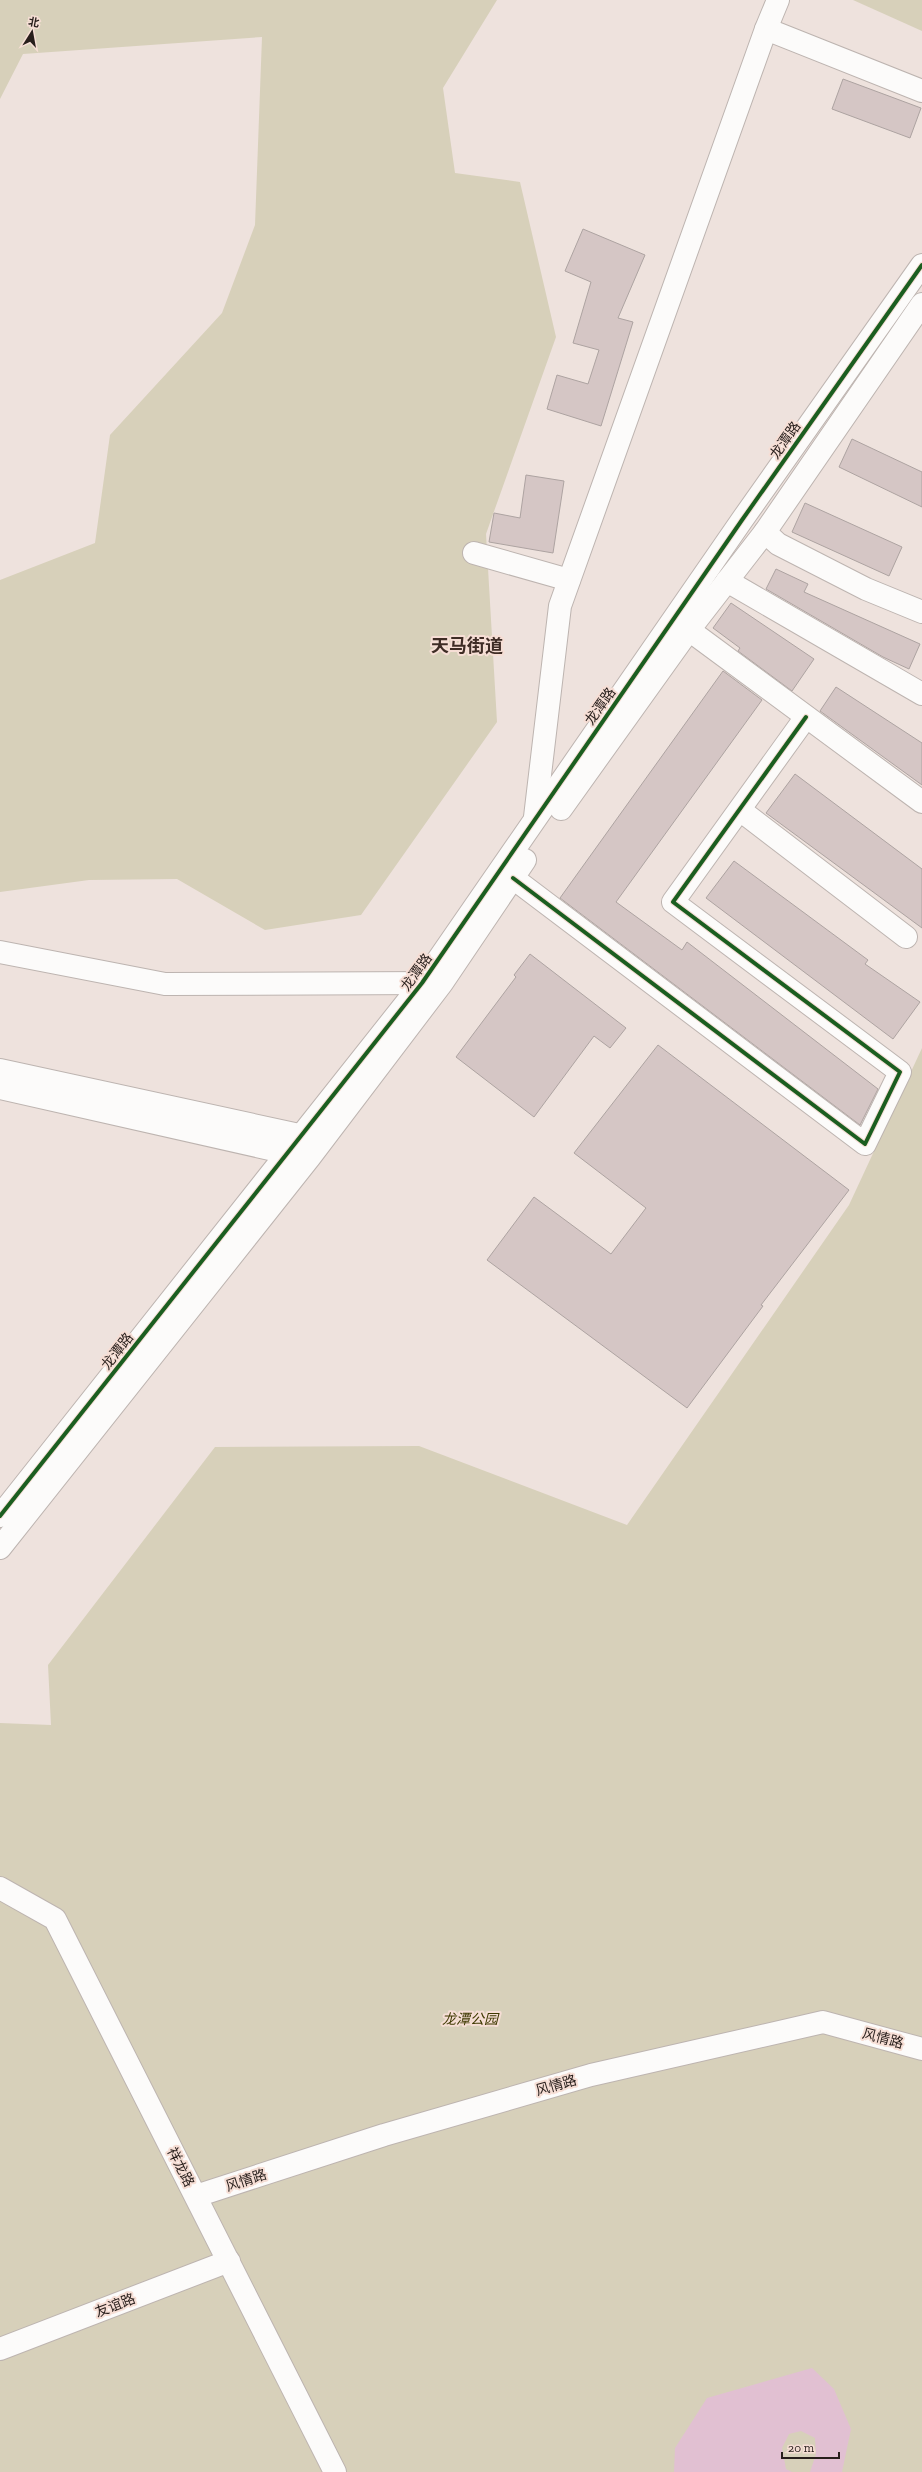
<svg xmlns="http://www.w3.org/2000/svg" width="922" height="2472" viewBox="0 0 922 2472" font-family="'Zilla Slab','Noto Sans SC',serif">
	<rect width="100%" height="100%" fill="#eee2dd"/>
	<g fill="#d7d0ba">
		<path d="M0 0H497L443 88 455 173 520 182 556 337 486 534 497 722 361 915 265 930 177 879 89 880 0 892V580L95 543 110 435 222 313 255 225 262 37 23 54 0 99Z"/>
		<path d="M853 0H922V31Z"/>
		<path d="M922 1048V2472H0V1723L51 1725 48 1665 215 1447 419 1446 627 1525 849 1205Z"/>
	</g>
	<path fill="#e1c0d2" d="M812 2368 834 2389 851 2429 842 2472H810L816 2454 815 2438 801 2431 789 2434 782 2448 786 2469 792 2472H674L675 2448 707 2398Z"/>
	<g fill="#d5c6c5" stroke="#ada3a1">
		<path d="M843 79 921 108 910 138 832 109Z"/>
		<path d="M583 229 645 255 618 318 633 322 601 426 547 409 557 375 588 384 599 350 573 343 591 282 565 271Z"/>
		<path d="M852 439 922 472V507L839 467Z"/>
		<path d="M526 475 564 481 553 553 489 542 494 513 520 518Z"/>
		<path d="M805 503 902 547 889 576 792 532Z"/>
		<path d="M776 569 808 584 804 592 920 644 909 669 883 657 766 589Z"/>
		<path d="M731 603 814 659 792 691 738 651 740 648 713 628Z"/>
		<path d="M723 671 762 700 616 902 682 950 687 942 878 1089 860 1125 560 898Z"/>
		<path d="M836 687 922 743V785L820 711Z"/>
		<path d="M795 774 922 869V928L766 813Z"/>
		<path d="M734 861 868 960 865 964 920 1002 893 1039 706 898Z"/>
		<path d="M530 954 626 1028 610 1048 594 1036 534 1117 456 1057 516 977 514 975Z"/>
		<path d="M658 1045 849 1190 761 1305 763 1306 687 1408 487 1260 534 1197 611 1254 646 1208 574 1153Z"/>
	</g>
	<g fill="none" stroke-linecap="round" stroke-linejoin="round">
		<defs>
			<g id="minor">
				<path d="M766 29 922 91"/>
				<path d="M765 532 778 544 866 589 922 612"/>
				<path d="M474 553 569 580"/>
				<path d="M727 581 922 694"/>
				<path d="M689 630 922 802"/>
				<path d="M561 809 689 630 765 532 922 304"/>
				<path d="M740 810 906 937"/>
				<path d="M535 817 560 606 766 29 778 0"/>
				<path d="M513 878 865 1144 900 1072 673 902 806 717"/>
				<path d="M0 952 165 984 433 983"/>
				<path d="M0 1070 313 1138"/>
				<path d="M0 1088 301 1156"/>
				<path d="M0 1516 422 983 742 520 922 265"/>
				<path d="M0 1548 310 1157 442 983 525 860"/>
				<path d="M0 1888 55 1919 335 2472"/>
				<path d="M196 2196 384 2135 591 2075 823 2022 922 2049"/>
				<path d="M0 2349 229 2261"/>
			</g>
		</defs>
		<use href="#minor" stroke="#bdb4b0" stroke-width="24"/>
		<use href="#minor" stroke="#fcfbfa" stroke-width="22"/>
		<defs>
			<g id="cycleway">
				<path d="M513 878 865 1144 900 1072 673 902 806 717"/>
				<path d="M0 1516 422 983 742 520 922 265"/>
			</g>
		</defs>
		<use href="#cycleway" stroke="#f6ded5" stroke-width="6"/>
		<use href="#cycleway" stroke="#1b5e20" stroke-width="4"/>
	</g>
	<g text-anchor="middle" stroke-width="4" stroke-linejoin="round" paint-order="stroke">
		<g font-size="14" fill="#271e1b" stroke="#f6ded5">
			<text transform="translate(785 440) rotate(-55)" y="5">龙潭路</text>
			<text transform="translate(600 706) rotate(-55)" y="5">龙潭路</text>
			<text transform="translate(416 972) rotate(-54)" y="5">龙潭路</text>
			<text transform="translate(117 1351) rotate(-52)" y="5">龙潭路</text>
			<text transform="translate(883 2038) rotate(15)" y="5">风情路</text>
			<text transform="translate(556 2085) rotate(-16)" y="5">风情路</text>
			<text transform="translate(181 2167) rotate(63)" y="5">祥龙路</text>
			<text transform="translate(246 2180) rotate(-18)" y="5">风情路</text>
			<text transform="translate(115 2305) rotate(-21)" y="5">友谊路</text>
		</g>
		<g font-size="14" font-style="italic" fill="#3e3900" stroke="#f6ded5">
			<text x="470" y="2024">龙潭公园</text>
		</g>
		<g font-size="18" font-weight="bold" fill="#3e2c25" stroke="#f6ded5">
			<text x="467" y="652">天马街道</text>
		</g>
	</g>
	<g transform="translate(32 32) rotate(11)" stroke="#f6ded5" stroke-width="3" paint-order="stroke">
	<path d="M0-3L7 15L0 10L-7 15Z" fill="#271e1b"/>
	<text y="-6" font-size="11" font-weight="bold" text-anchor="middle" fill="#271e1b">北</text>
	</g>
	<path d="M782 2452v6h57v-6" fill="none" stroke="#271e1b" stroke-width="2"/>
	<text x="788" y="2452" font-size="12" fill="#271e1b" stroke="#f6ded5" stroke-width="3" paint-order="stroke">20 m</text>
</svg>
